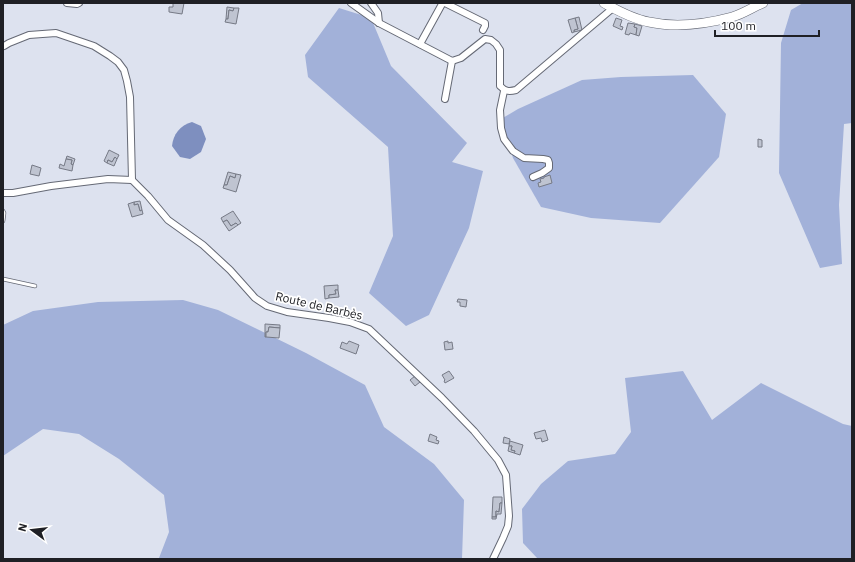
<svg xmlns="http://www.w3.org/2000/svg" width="855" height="562" viewBox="0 0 855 562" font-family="'IBM Plex Sans',sans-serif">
	<rect width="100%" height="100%" fill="#dde2ef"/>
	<g fill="#a2b1d9">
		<path d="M803 3H852V123L844 124 839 205 842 264 820 268 779 173 781 43 791 10Z"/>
		<path d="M339 8 371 18 391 66 467 143 452 162 483 171 469 228 429 315 406 326 369 293 393 236 388 147 308 77 305 55Z"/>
		<path d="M693 75 726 114 719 157 660 223 591 218 541 207 513 158 501 119 518 109 582 80 621 77Z"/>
		<path d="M183 300 218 310 306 353 365 385 384 427 434 464 464 500 462 559H157L159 558 169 532 164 495 119 459 79 434 43 429 3 456V325L33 311 98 302Z"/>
		<path d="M683 371 712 420 761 383 843 424 852 426V559H538L523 543 522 509 541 484 568 461 615 454 631 432 625 378Z"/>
	</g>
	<path fill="#7e8fbf" d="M192 122 201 126 206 139 201 152 190 159 180 157 172 146C173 135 180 125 192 122Z"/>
	<g fill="#bfc4d1" stroke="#767a86">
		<path d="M173 3H184L182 14 169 12V7H173Z"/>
		<path d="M227 7 234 8 233 11 229 10 228 19H226Z"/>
		<path d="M234 8H239L236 24 225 22 226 19H228L229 10 233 11Z"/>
		<path d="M579 17 582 30 574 32V30L578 29 575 18Z"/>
		<path d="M575 18 578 29 574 30V32L572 33 568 20Z"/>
		<path d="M616 18 622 20 620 26 623 27 622 30 613 26Z"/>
		<path d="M628 23 635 24 634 27 637 28 636 35 630 33 629 35 625 34Z"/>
		<path d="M635 24 642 26 639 36 636 35 637 28 634 27Z"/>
		<path d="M758 139 762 140V147H758Z"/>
		<path d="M109 150 119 155 117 159 115 157 112 162 108 160 107 163 104 161Z"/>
		<path d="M67 156 75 159 73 165 71 164 72 160 66 159Z"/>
		<path d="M115 157 117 159 114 166 107 163 108 160 112 162Z"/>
		<path d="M66 159 72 160 71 164 73 165 72 171 59 168 60 164 64 166Z"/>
		<path d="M32 165 41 168 39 176 30 174Z"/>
		<path d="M228 172 236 174 235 178 230 176 227 185H224Z"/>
		<path d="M236 174 241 175 236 192 223 188 224 185H227L230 176 235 178Z"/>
		<path d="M550 175 552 183 539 187 538 183 541 182 540 179 544 178V177Z"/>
		<path d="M140 201 142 210 140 211 138 204 134 205V202Z"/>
		<path d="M134 202V205L138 204 140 211 142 210 143 214 132 217 128 204Z"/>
		<path d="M233 211 241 223 238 225 236 223 231 226 227 220 223 222 221 218Z"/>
		<path d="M227 220 231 226 236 223 238 225 229 231 223 222Z"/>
		<path d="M338 285V290H335L336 294 329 295V298L325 299 324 286Z"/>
		<path d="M335 290H338L339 297 329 298V295L336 294Z"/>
		<path d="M458 299 467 300 466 307 460 306V302H457Z"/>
		<path d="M265 324 280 325V328L269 327 268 332H266V337H265Z"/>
		<path d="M269 327 280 328 279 338 266 337V332H268Z"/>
		<path d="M349 341 359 345 356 354 340 348 342 342 347 344Z"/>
		<path d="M448 341V343L452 342 453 349 445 350 444 342Z"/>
		<path d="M449 371 454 378 445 383 444 381 445 380 442 375Z"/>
		<path d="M415 376 420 382 415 386 410 380Z"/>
		<path d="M545 430 548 440 542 442 541 438 536 439 534 433Z"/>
		<path d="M430 434 437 437 436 440 439 441 438 444 428 441Z"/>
		<path d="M504 437 510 439 509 444 503 443Z"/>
		<path d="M510 441 523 445 520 455 514 453 515 451 511 450 512 446H509Z"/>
		<path d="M509 446H512L511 450 515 451 514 453 508 451Z"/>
		<path d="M493 497H502V503H500L499 512 496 511V517H492Z"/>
		<path d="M500 503H502L501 514H497L496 519H492V517H496V511L499 512Z"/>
	</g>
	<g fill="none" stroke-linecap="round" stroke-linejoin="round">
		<defs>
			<g id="lane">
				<path d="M3 211 4 213 3 221"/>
				<path d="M3 279 35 286"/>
			</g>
			<g id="street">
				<path d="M67 3 77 4 79 3"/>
				<path d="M351 3 379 23 452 61 461 58 485 39 491 40 496 44 500 50V86C505 91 508 92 516 90L613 8"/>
				<path d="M371 3 378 13 379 23"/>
				<path d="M420 44 442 4 445 3 485 23V26L483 30"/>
				<path d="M4 46 9 43 29 35 56 33 94 46 110 56 118 62 124 70 127 81 130 97 132 180"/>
				<path d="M504 91 500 110 501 128 504 139 513 151 524 158 543 159 548 160 549 163V168L542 173 533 177"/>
				<path d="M445 99 452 61"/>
				<path d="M3 193H13L51 186 108 179 132 180 148 196 168 220 203 245 230 270 255 298 267 306 287 312 329 318 350 322 369 329 442 398 474 431 498 460 506 475 509 516 508 526 503 538 493 559"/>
			</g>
			<path id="secondary" d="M604 3C618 11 633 19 649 22 676 28 706 24 732 17 743 14 753 7 763 3"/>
		</defs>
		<use href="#lane" stroke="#656975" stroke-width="4.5"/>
		<use href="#street" stroke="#656975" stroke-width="8"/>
		<use href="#secondary" stroke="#656975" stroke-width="10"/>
		<use href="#lane" stroke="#fff" stroke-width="3"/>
		<use href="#street" stroke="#fff" stroke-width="6"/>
		<use href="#secondary" stroke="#fff" stroke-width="9"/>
	</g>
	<g text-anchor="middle" stroke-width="3.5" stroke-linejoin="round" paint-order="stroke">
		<g font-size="12" fill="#1f2025" stroke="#fff">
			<text transform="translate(319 306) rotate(13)" y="4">Route de Barbès</text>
		</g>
	</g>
	<rect width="855" height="562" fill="none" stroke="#1f2025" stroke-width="8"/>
	<g transform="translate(32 530) rotate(285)" stroke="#ffffff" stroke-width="3" paint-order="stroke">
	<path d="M0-3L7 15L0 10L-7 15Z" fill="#1f2025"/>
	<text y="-6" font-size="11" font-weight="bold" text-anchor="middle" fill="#1f2025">N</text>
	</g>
	<path d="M715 30v6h104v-6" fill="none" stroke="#1f2025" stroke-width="2"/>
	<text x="721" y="30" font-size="12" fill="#1f2025" stroke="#ffffff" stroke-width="3" paint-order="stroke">100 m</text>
</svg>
